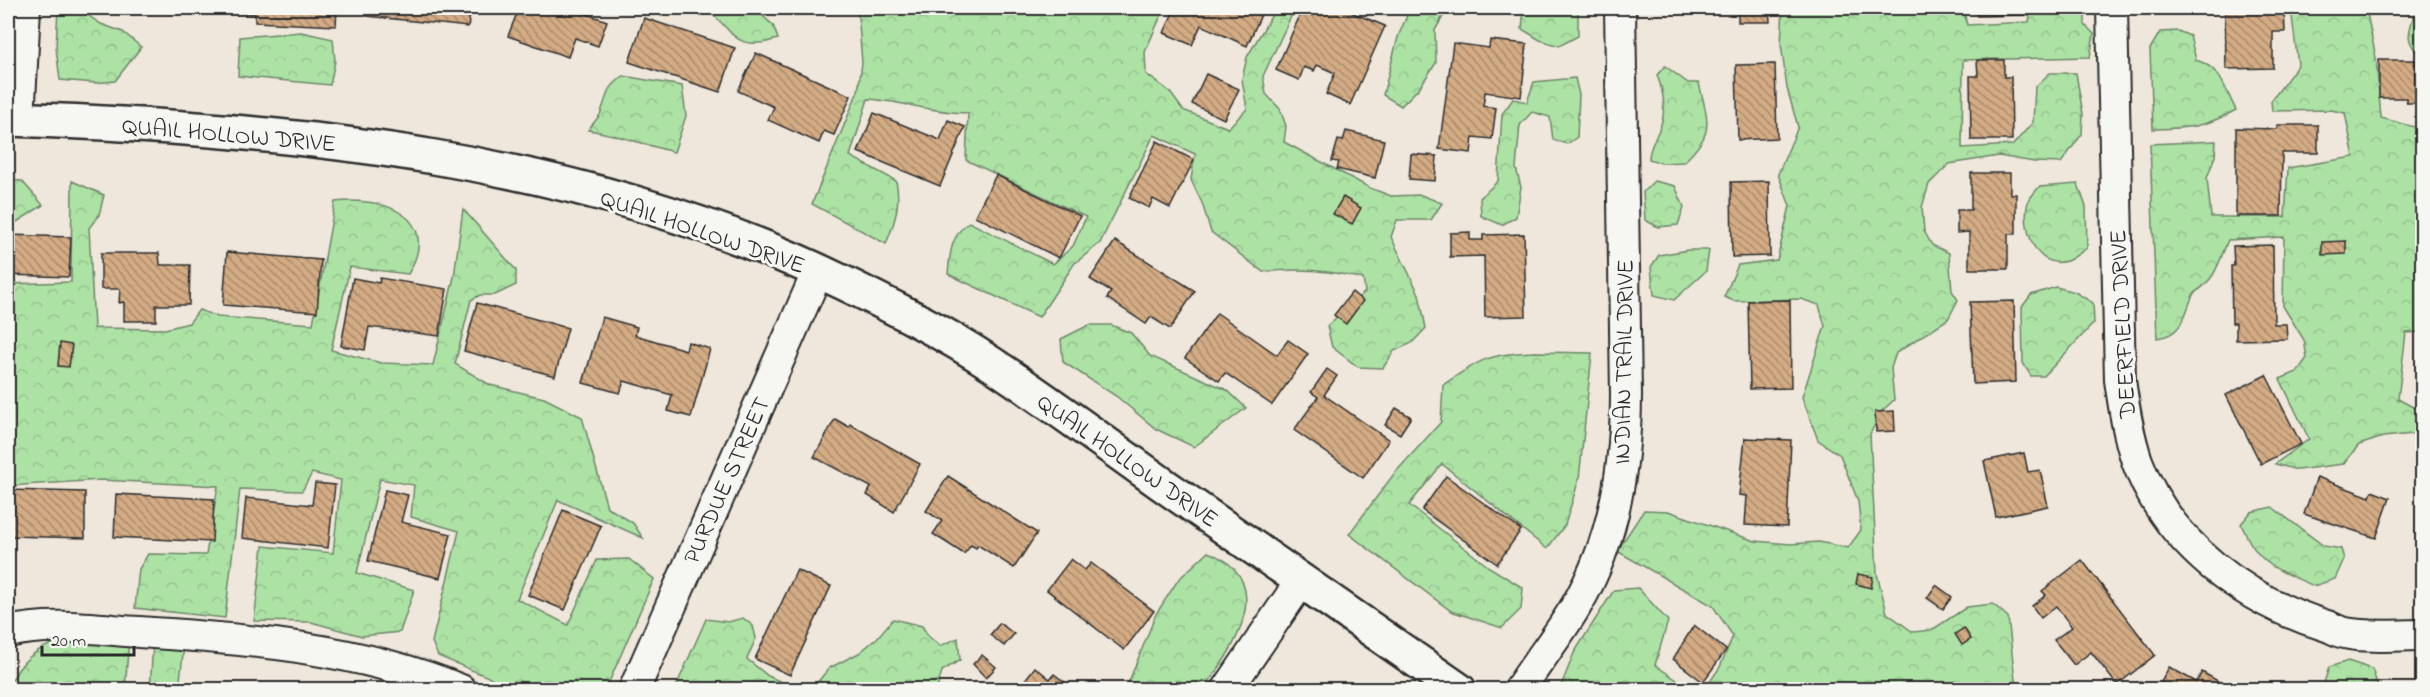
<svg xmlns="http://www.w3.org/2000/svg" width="2430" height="697" viewBox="0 0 2430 697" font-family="'Indie Flower',sans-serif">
	<defs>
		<pattern id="forest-crowns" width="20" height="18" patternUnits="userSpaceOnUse" patternTransform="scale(1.5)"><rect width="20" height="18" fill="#ade2a5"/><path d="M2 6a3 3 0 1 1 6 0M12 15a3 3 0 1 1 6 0" fill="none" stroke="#95c28e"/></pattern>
		<pattern id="building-back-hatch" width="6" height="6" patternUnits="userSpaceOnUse" patternTransform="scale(1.5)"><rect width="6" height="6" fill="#d3ab84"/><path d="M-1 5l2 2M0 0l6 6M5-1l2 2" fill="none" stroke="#ab8b6c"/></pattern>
	</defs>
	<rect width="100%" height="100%" fill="#efe7dc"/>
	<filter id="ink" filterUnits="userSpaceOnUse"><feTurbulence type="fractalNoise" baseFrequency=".0167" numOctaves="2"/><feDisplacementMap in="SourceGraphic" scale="12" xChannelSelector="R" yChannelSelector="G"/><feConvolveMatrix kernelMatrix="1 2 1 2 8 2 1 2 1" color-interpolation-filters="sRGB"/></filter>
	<g filter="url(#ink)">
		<g fill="url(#forest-crowns)" stroke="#6c8668" stroke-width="1.5">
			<path d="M58 8 80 10 101 24 123 32 141 47 115 81 96 83 60 80 56 48Z"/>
			<path d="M705 8H760L759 13 773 25 778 39C732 53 736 31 705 8Z"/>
			<path d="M853 8H1158L1163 11 1145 52 1146 74 1169 91 1183 110 1228 128 1247 109 1242 79 1247 57 1276 8H1295L1263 76 1266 94 1280 109 1286 126 1284 142 1370 188 1391 196 1421 195 1442 203 1431 220H1397L1391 237 1419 294 1426 328 1412 343 1394 351 1383 368 1358 367 1332 347 1327 326 1365 292 1363 279C1330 270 1297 268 1263 272L1211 232 1202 203 1191 180 1195 154 1154 135 1100 243 1074 264 1039 317 948 274C950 253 951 235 969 222L1053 264 1073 246 1086 217 966 160 968 113C933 113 902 101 868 99L850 156 896 181C901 204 895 222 886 244L812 204 858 91 862 63 858 11Z"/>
			<path d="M1410 8H1448L1435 30 1436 63 1419 88 1401 106 1383 95 1398 37Z"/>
			<path d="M1524 8H1578V36L1559 46 1540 40 1522 29Z"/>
			<path d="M1783 8H1963L1967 25 2029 22 2031 8H2085V25L2094 34 2090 57 1963 60 1962 148 2013 145 2033 122 2035 87 2050 73H2076L2083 114 2082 134 2061 163 2034 162 1999 156 1949 164 1929 184 1922 207 1924 231 1932 245 1949 253 1952 291 1958 300 1948 319 1896 353 1891 368 1894 400 1882 411 1870 434 1877 574 1887 613 1913 632 1932 630 1967 607 1993 604 2008 617 2015 680 2022 689 1832 690 1826 684 1801 685 1789 690 1705 689 1720 667 1733 636 1713 606 1617 551 1644 510 1668 511 1755 541 1790 544 1819 542 1848 548 1861 530 1858 501 1840 455 1818 440 1802 397 1825 326 1819 305 1801 299 1734 301 1724 297 1738 265 1777 260 1790 206 1778 174 1798 127 1787 88 1781 44Z"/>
			<path d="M2291 8H2366L2376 58 2381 118 2422 129V332L2406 333 2398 399 2422 412V433L2383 437 2359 445 2343 464 2297 470 2275 464 2309 439 2280 379 2297 372 2307 358 2304 340 2283 306 2284 237 2228 240C2219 262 2216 280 2194 293 2184 314 2184 335 2157 338L2150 144 2216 141 2215 156 2207 178 2211 217H2285L2288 168 2354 157 2345 113 2331 110 2272 111 2271 101 2298 65Z"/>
			<path d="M2422 13V57H2421C2406 41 2407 36 2414 15Z"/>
			<path d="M2178 31 2190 36 2196 60C2222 68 2224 88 2236 110 2203 128 2190 128 2153 129L2150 49 2160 32Z"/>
			<path d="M301 32 333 39 335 61 330 85 238 76 240 37Z"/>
			<path d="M1665 66 1688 83H1699C1708 123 1716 131 1684 162L1661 163 1649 159C1649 148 1654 142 1658 132 1667 114 1664 93 1657 75Z"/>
			<path d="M623 76 682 86 686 116 674 152C644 145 617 134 588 130L600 115 609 89Z"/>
			<path d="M1575 78 1579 95 1577 137 1567 144 1553 140 1550 117 1532 112 1520 125 1516 168 1521 187 1516 217 1502 225 1481 216 1480 198 1498 181 1502 114 1513 99 1527 102 1534 82Z"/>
			<path d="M8 180 22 181 43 205 17 222 8 221Z"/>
			<path d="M72 181 104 195 99 215 89 228 94 328 165 329 189 323 199 310 218 317 313 324 335 202C382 196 443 216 408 274L350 267 331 350 381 363 433 365 454 277 463 209 516 270V285L495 295H480L471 300 455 364 490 385 544 398 582 417 607 507 633 523 643 538 558 500 517 599 568 625 597 560 629 559 654 579 606 689H517L438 656 432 642 459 531 411 517 414 485 380 479 357 573 414 590 400 632 362 636 311 622 254 621 263 546 333 553 341 480 312 473 302 491 240 489 225 618 135 608 139 569 148 554 206 555 218 486 101 480 8 486V284L71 282Z"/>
			<path d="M1654 181 1675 186 1684 207 1678 225 1658 227 1645 220 1643 192Z"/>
			<path d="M2078 184 2086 207 2087 248C2081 252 2073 259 2067 261 2035 271 2021 226 2028 202 2030 197 2036 191 2039 187Z"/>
			<path d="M1688 250H1709L1706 271 1674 300 1654 295 1651 267 1659 255Z"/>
			<path d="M2056 287 2075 292 2093 303 2094 323 2044 376H2031L2023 363 2022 307 2031 295Z"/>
			<path d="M1089 325H1111L1131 333 1150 356 1227 390 1246 408 1194 447 1156 429 1116 396 1063 362 1061 339Z"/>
			<path d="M1535 352 1592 353 1579 479 1565 525 1547 549 1442 464 1409 505 1489 567 1523 588 1521 609 1502 628 1451 611 1349 534 1394 474 1441 422 1443 385C1481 359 1488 354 1535 352Z"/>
			<path d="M2272 507 2324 546 2341 549 2344 559 2335 579 2314 586C2276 569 2258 566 2241 524L2251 512Z"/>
			<path d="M1208 552C1214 555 1223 558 1228 563 1270 597 1228 658 1203 689H1126L1156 614 1178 580Z"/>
			<path d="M1638 588 1668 621 1655 665 1690 689 1567 690 1561 686 1574 653 1614 590Z"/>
			<path d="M743 618 753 626 756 638 747 659 768 676 797 689H766L757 683 753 689H675L706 619 728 622Z"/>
			<path d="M893 619 922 626 928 636 940 646 958 638 960 660 942 671 937 689H800H812L829 668 859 653 877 638Z"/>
			<path d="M71 637 129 639 125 689 8 690C19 658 40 646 71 637Z"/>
			<path d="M153 642 184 645 179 689 150 690Z"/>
			<path d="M2348 661 2372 669 2379 689H2322L2329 667Z"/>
		</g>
		<g fill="url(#building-back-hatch)" stroke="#2b2b2b" stroke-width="1.5">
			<path d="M228 8H337L336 26 255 22V14L228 12Z"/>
			<path d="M367 8H471L468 27 367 16Z"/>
			<path d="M519 8H570L607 21 598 46 575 38 568 57 508 36Z"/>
			<path d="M1175 8H1264L1247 46 1201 25 1192 45 1164 33Z"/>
			<path d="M1303 8H1341L1385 26 1350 105 1326 94 1335 73 1317 65 1314 71 1304 67 1299 80 1276 70Z"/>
			<path d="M1738 8H1769L1770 22H1738Z"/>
			<path d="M1976 8H2023L2024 15 1977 16Z"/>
			<path d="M2225 8H2284L2285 32H2273V68L2226 69Z"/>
			<path d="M644 18 735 48 720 92 629 62Z"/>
			<path d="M1490 40 1527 44 1521 97 1485 92 1483 106 1496 108 1492 139 1473 137 1471 153 1439 149 1453 43 1489 48Z"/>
			<path d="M756 53 851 96 834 135 824 131 819 143 768 120 774 107 738 91Z"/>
			<path d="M1977 60H2004V77H2011L2012 140H1971L1970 76H1978Z"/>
			<path d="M2379 60H2415V91H2422V103H2407L2406 98H2379Z"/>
			<path d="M1775 64 1777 138 1738 140 1736 65Z"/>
			<path d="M1206 74 1239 89 1224 119 1192 104Z"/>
			<path d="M874 113 940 140 948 120 965 127 940 186 858 152Z"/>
			<path d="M2277 125H2318V153H2282L2281 216H2236V128L2277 129Z"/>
			<path d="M1346 131 1384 140 1375 178 1337 169 1339 162 1332 161 1338 140 1343 141Z"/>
			<path d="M1157 141 1194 160 1170 208 1153 199 1149 208 1129 198Z"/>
			<path d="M1411 154 1437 156 1435 181 1409 179Z"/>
			<path d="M1971 173H2010V194H2016V234H2008V269H1969V232L1957 233V210H1971Z"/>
			<path d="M996 175 1080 216 1059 258 975 216Z"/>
			<path d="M1769 181 1770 256 1732 257 1731 182Z"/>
			<path d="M1343 197 1361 208 1352 224 1333 214Z"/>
			<path d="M1470 232V240H1483V235L1524 234 1526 316 1485 317 1484 256 1450 257V233Z"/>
			<path d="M8 235 71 237 69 277 8 275Z"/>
			<path d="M1115 241 1195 291 1170 329 1151 317 1146 324 1107 298 1111 292 1090 279Z"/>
			<path d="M2346 241V254L2322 255V242Z"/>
			<path d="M2273 245 2274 324H2286L2287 339 2236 340V323H2232L2231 266H2234L2233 246Z"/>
			<path d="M227 252 321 260 317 312 223 305Z"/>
			<path d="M101 253H159L160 265H190L189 305H156V321H124V302L119 303 120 289H101Z"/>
			<path d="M353 278 379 283 380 278 447 289 439 336 369 327 365 350 341 346Z"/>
			<path d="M1352 292 1363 301 1346 324 1334 315Z"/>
			<path d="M1790 300 1791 388 1750 389 1748 301Z"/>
			<path d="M2014 301 2016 382 1973 384 1970 302Z"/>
			<path d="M477 303 568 328 555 376 464 351Z"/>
			<path d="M1217 313 1277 355 1288 340 1308 354 1272 405 1225 373 1219 381 1185 358Z"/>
			<path d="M602 317 637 327 635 335 686 350 688 342 710 349 691 417 668 411 672 395 624 381 620 393 583 383Z"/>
			<path d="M60 343 72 345 69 367 58 366Z"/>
			<path d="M1327 369 1337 376 1324 395 1389 440 1363 478 1294 430 1318 397 1311 392Z"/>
			<path d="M2266 375 2301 444 2261 464 2226 395Z"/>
			<path d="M1396 408 1411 417 1400 434 1385 425Z"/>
			<path d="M1894 411 1895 431 1876 432 1875 412Z"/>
			<path d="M835 419 849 427 850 424 920 464 894 512 867 495 871 487 814 457Z"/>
			<path d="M1745 438 1791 440 1787 527 1745 525 1747 496 1739 495Z"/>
			<path d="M2024 453 2028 472 2040 470 2048 506 1996 517 1984 461Z"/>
			<path d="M948 476 1037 533 1014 568 978 545 976 548 971 545 964 554 933 534 942 521 926 511Z"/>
			<path d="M1446 476 1521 530 1497 564 1422 510Z"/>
			<path d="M2317 477 2370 497 2372 491 2390 498 2376 538 2304 514Z"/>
			<path d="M315 483 335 485 328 548 242 538 246 498 312 505Z"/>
			<path d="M8 490 85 492V538L8 536Z"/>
			<path d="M385 490 408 495 401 522 451 534 440 578 368 561Z"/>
			<path d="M116 494 214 499 212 542 114 537Z"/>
			<path d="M563 510 601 526 565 610 528 595Z"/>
			<path d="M1071 559 1085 570 1091 563 1154 611 1124 650 1047 590Z"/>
			<path d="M2082 560 2155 655 2117 685 2091 652 2074 665 2054 640 2072 627 2056 606 2041 618 2032 606 2046 595 2042 591Z"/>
			<path d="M797 570 831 586 790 675 755 659Z"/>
			<path d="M1858 574 1873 577 1871 588 1856 584Z"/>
			<path d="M1936 585 1952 597 1943 609 1927 598Z"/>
			<path d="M1000 623 1014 634 1004 646 990 635Z"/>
			<path d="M1694 625 1726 650 1703 682 1673 659Z"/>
			<path d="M1964 628 1971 639 1962 645 1955 634Z"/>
			<path d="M982 655 996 667 986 678 973 664Z"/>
			<path d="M1035 667 1050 679 1054 674 1075 690H1017Z"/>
			<path d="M2169 667 2196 682 2202 672 2232 689 2157 690Z"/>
		</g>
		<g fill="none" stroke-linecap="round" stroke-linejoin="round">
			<defs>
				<g id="minor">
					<path d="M2112 8 2120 380C2124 408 2128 434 2137 461 2168 545 2245 601 2327 626 2333 628 2339 632 2345 633 2369 638 2398 635 2422 635"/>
					<path d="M19 119 25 8"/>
					<path d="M8 632C50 622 96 629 139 632 249 639 359 648 461 690"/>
					<path d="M634 690 818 271"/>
					<path d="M1227 690 1301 581"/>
					<path d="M1519 690C1537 662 1559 635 1576 606 1614 542 1626 467 1626 394L1620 8"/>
				</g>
				<path id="tertiary" d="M8 119C291 128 585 157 844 283 893 307 945 333 992 364 1054 405 1114 450 1175 493 1269 559 1364 624 1459 690"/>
			</defs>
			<use href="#minor" stroke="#2b2b2b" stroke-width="34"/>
			<use href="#tertiary" stroke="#2b2b2b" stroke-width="38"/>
			<use href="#minor" stroke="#f6f6f2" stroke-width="30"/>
			<use href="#tertiary" stroke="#f6f6f2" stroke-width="33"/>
		</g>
	</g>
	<g text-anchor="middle" stroke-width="6" stroke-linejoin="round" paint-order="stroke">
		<g font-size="24" fill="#2b2b2b" stroke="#f6f6f2">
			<text transform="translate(229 134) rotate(5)" y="8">QUAIL HOLLOW DRIVE</text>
			<text transform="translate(703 231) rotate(19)" y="8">QUAIL HOLLOW DRIVE</text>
			<text transform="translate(2122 324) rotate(-93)" y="8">DEERFIELD DRIVE</text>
			<text transform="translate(1623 362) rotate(-89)" y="8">INDIAN TRAIL DRIVE</text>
			<text transform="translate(1128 460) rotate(35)" y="8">QUAIL HOLLOW DRIVE</text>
			<text transform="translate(726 480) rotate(-66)" y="8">PURDUE STREET</text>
		</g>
	</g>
	<rect width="2430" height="697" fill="none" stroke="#f6f6f2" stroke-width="30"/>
	<rect x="15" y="15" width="2400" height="667" fill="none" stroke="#2b2b2b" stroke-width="2" filter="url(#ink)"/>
	<path d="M42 646v9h92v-9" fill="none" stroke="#2b2b2b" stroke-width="3"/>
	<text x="51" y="646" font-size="18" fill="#2b2b2b" stroke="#f6f6f2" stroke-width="4.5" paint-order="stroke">20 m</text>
</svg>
